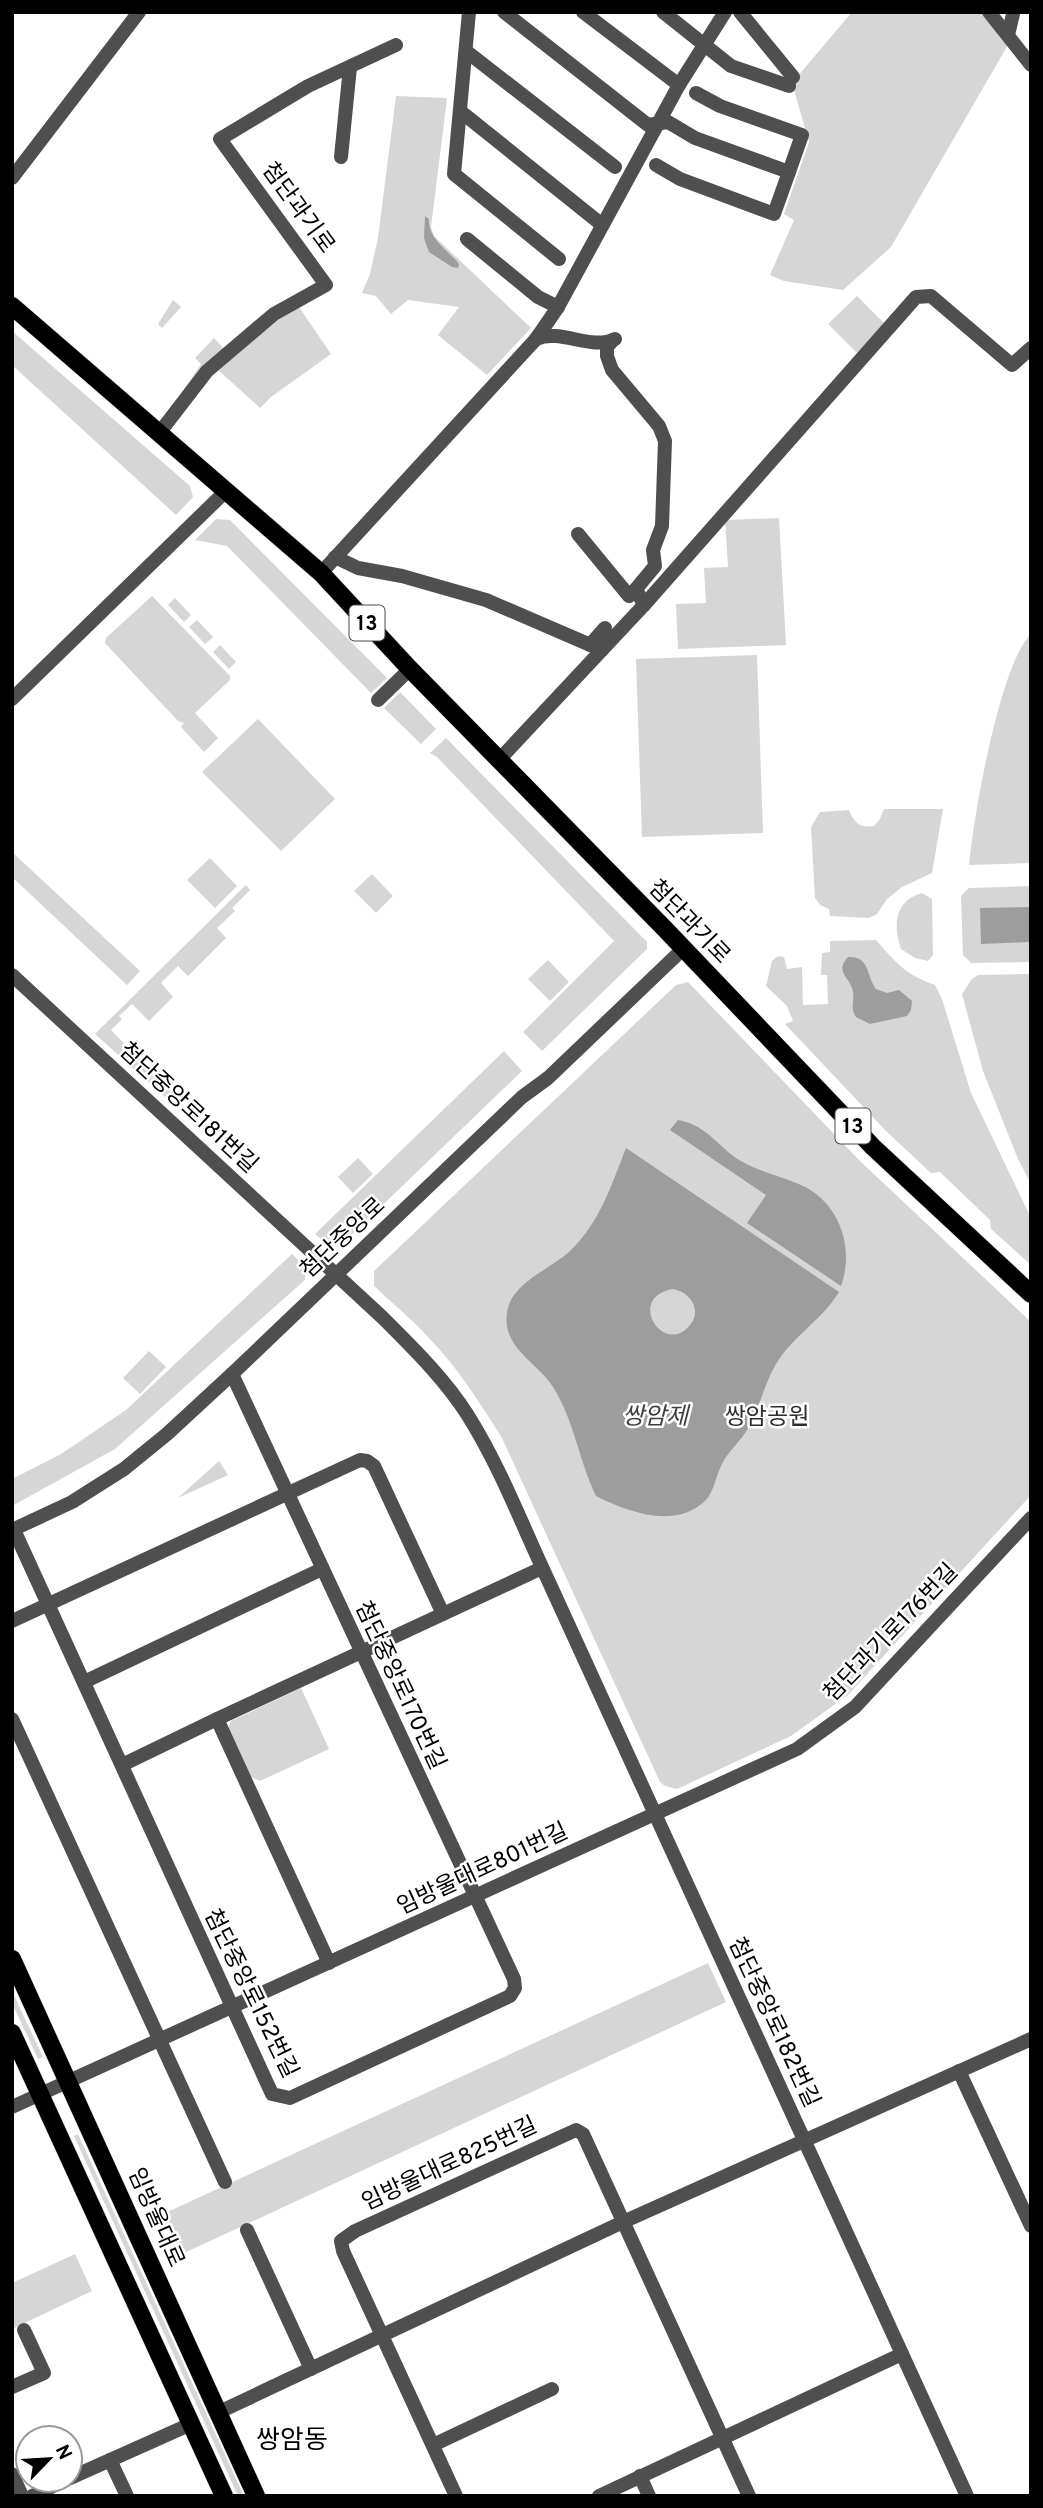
<svg xmlns="http://www.w3.org/2000/svg" width="1043" height="2508" viewBox="0 0 1043 2508" font-family="Overpass,'Noto Sans KR',sans-serif">
	<rect width="100%" height="100%" fill="#fff"/>
	<g fill="#d6d6d6">
		<path d="M852 12H981L1009 43 891 247 843 290 784 281 770 275 794 220 784 214 809 142 792 83Z"/>
		<path d="M396 96 447 98 431 227 434 236 531 328 487 375 438 335 459 307 408 300 391 314 376 296 362 293 370 274 378 238Z"/>
		<path d="M857 296 885 324 857 353 828 324Z"/>
		<path d="M173 300 181 307 162 328 158 324Z"/>
		<path d="M299 307 331 354 271 397 260 408 217 369 275 320Z"/>
		<path d="M12 331 190 486 193 497 176 515 12 365Z"/>
		<path d="M214 338 224 349 177 400 201 364 195 358Z"/>
		<path d="M779 518 786 645 678 649 676 604 706 603 704 568 728 567 725 520Z"/>
		<path d="M216 519 230 520 387 678 371 693 227 546 195 540Z"/>
		<path d="M152 596 230 676V680L195 713 218 738 204 752 181 727 184 723 178 721 105 643 106 638Z"/>
		<path d="M175 598 191 615 184 622 168 605Z"/>
		<path d="M197 620 213 637 205 644 189 627Z"/>
		<path d="M1031 634V863L969 865C973 819 1000 663 1031 634Z"/>
		<path d="M220 645 236 662 229 669 213 652Z"/>
		<path d="M757 655 763 833 642 837 636 659Z"/>
		<path d="M400 692 436 729 421 744 384 708Z"/>
		<path d="M258 719 335 799 281 851 202 772Z"/>
		<path d="M446 738 647 942V949L542 1051 523 1032 614 941 437 757 430 753Z"/>
		<path d="M884 809H943L932 873 902 887 887 899 877 914 869 918 830 916 829 909 820 905 815 898 811 827 820 812 849 810C854 823 860 828 874 826L880 819Z"/>
		<path d="M12 852 140 971 127 985 12 877Z"/>
		<path d="M210 858 237 886 215 908 187 880Z"/>
		<path d="M372 874 393 896 376 913 354 891Z"/>
		<path d="M246 885 250 890 232 908 235 911 217 928 226 938 188 976 178 966 161 983 173 997 149 1021 132 1004 119 1016 122 1019 111 1030 173 1094 168 1100 95 1034Z"/>
		<path d="M1031 886V962L971 963 963 955 961 896 969 888Z"/>
		<path d="M922 893 932 899 933 955 928 961 915 958 901 949C893 925 894 901 922 893Z"/>
		<path d="M876 940C896 963 906 975 935 985L942 999 971 1093 1031 1218V1265L991 1229 990 1220 940 1172 931 1173 887 1132 785 1024 793 1021 787 1006 766 986 772 961 778 956 784 957 787 969 802 967 803 1005 828 1004 827 975H821L822 953 830 952V941Z"/>
		<path d="M548 960 569 982 550 1001 528 979Z"/>
		<path d="M1031 974V1184L1018 1159 983 1071 962 994 972 979 978 975Z"/>
		<path d="M688 982 860 1161 1031 1322V1495L848 1695 791 1736 677 1789 665 1786 660 1782 502 1438C480 1403 458 1368 429 1338 412 1319 392 1303 374 1286V1271L676 985Z"/>
		<path d="M504 1051 522 1071 342 1244H327L315 1234Z"/>
		<path d="M358 1158 373 1174 353 1193 338 1177Z"/>
		<path d="M292 1254 305 1266V1280L115 1449 12 1506V1479L61 1454 126 1410Z"/>
		<path d="M149 1351 166 1367 140 1394 123 1378Z"/>
		<path d="M219 1461 228 1475 178 1498Z"/>
		<path d="M301 1688 329 1749 260 1781 251 1777 228 1728 231 1721Z"/>
		<path d="M708 1963 726 2002 182 2254 163 2214Z"/>
		<path d="M12 1991 43 2057 38 2059 12 2003Z"/>
		<path d="M78 2134 244 2496H238L74 2136Z"/>
		<path d="M75 2254 92 2291 12 2329V2283Z"/>
	</g>
	<g fill="#9d9d9d" fill-rule="evenodd">
		<path d="M425 216 429 219C428 239 447 249 459 264L458 268 452 267 429 252 424 238Z"/>
		<path d="M1031 907V942L981 944 980 908Z"/>
		<path d="M848 957C870 956 866 975 876 989L887 993 899 990 912 1001 911 1010 907 1016 870 1024 856 1017C849 1007 856 998 852 988 848 976 835 971 848 957Z"/>
		<path d="M678 1120C709 1126 716 1146 741 1161 760 1172 781 1176 801 1185 839 1202 855 1247 841 1286L747 1223 766 1195 670 1130Z"/>
		<path d="M626 1148 839 1292C822 1320 793 1336 776 1364 764 1384 760 1407 749 1427 741 1441 728 1451 721 1466 716 1476 714 1491 706 1500 676 1530 628 1512 596 1496 579 1461 574 1420 553 1387 537 1362 502 1348 507 1313 511 1282 550 1270 570 1251 600 1222 611 1186 626 1148ZM672 1289C689 1291 703 1309 690 1325 665 1357 625 1299 672 1289Z"/>
	</g>
	<g fill="none" stroke-linecap="round" stroke-linejoin="round">
		<defs>
			<g id="major">
				<path d="M12 306 321 573 410 669 665 929 873 1147 1031 1294"/>
				<path d="M12 1959 256 2496"/>
				<path d="M12 2033 224 2496"/>
			</g>
		</defs>
		<use href="#major" stroke="#dbdbdb" stroke-width="19"/>
		<g stroke="#4f4f4f" stroke-width="14">
			<path d="M469 12 454 174 559 259"/>
			<path d="M504 12 648 125 668 122 695 138 789 172 774 214 680 179 656 165"/>
			<path d="M583 12 679 85"/>
			<path d="M663 12 731 66 789 86"/>
			<path d="M740 12 793 77"/>
			<path d="M989 12 1031 65"/>
			<path d="M1008 35 1013 14"/>
			<path d="M466 51 615 167"/>
			<path d="M696 93 720 106 802 135 789 172"/>
			<path d="M460 111 601 224"/>
			<path d="M341 157 350 67"/>
			<path d="M12 178 139 12"/>
			<path d="M467 239 538 297 558 307"/>
			<path d="M536 339C561 328 590 351 615 339"/>
			<path d="M613 340 607 347V356L612 370 659 426 665 441 662 526 653 550 655 566 636 589 644 605"/>
			<path d="M160 432 207 371 274 314 326 285 220 139 308 86 396 45"/>
			<path d="M578 534 629 596 636 589"/>
			<path d="M335 557 358 568 402 576 486 600 602 650"/>
			<path d="M321 573 536 339 558 307 679 85 725 12"/>
			<path d="M590 645 605 628"/>
			<path d="M12 699 227 490"/>
			<path d="M378 700 410 669"/>
			<path d="M498 761 644 605 916 297 931 296 1012 365 1031 348"/>
			<path d="M12 975 382 1317C412 1347 444 1378 467 1414 500 1466 522 1525 548 1580L967 2496"/>
			<path d="M12 1530 72 1502 124 1469 167 1434 232 1374 522 1097 548 1078 683 949"/>
			<path d="M14 1530 272 2094 290 2098 510 1996 515 1988 514 1979 232 1374"/>
			<path d="M12 1621 360 1460 367 1461 374 1466 443 1614"/>
			<path d="M84 1682 322 1569"/>
			<path d="M12 1719 225 2182"/>
			<path d="M217 1719 329 1963"/>
			<path d="M122 1765 217 1719 542 1568"/>
			<path d="M959 2071 1031 2226"/>
			<path d="M12 2107 797 1749 855 1707 1031 1518"/>
			<path d="M247 2230 311 2369"/>
			<path d="M12 2387 44 2373 24 2330"/>
			<path d="M217 2413 623 2222 1031 2039"/>
			<path d="M433 2445 552 2389"/>
			<path d="M110 2460 127 2496"/>
			<path d="M12 2474 22 2496"/>
			<path d="M640 2476 649 2496"/>
			<path d="M70 2478 191 2424"/>
			<path d="M32 2496 66 2480"/>
			<path d="M456 2496 343 2251 341 2241 355 2231 576 2130 583 2134 749 2496"/>
			<path d="M599 2496 902 2354"/>
		</g>
		<use href="#major" stroke="#000" stroke-width="18"/>
	</g>
	<g text-anchor="middle" stroke-width="5" stroke-linejoin="round" paint-order="stroke">
		<g fill="#fff" stroke="#4c4c4c" stroke-width="2">
			<rect x="349.5" y="605.5" width="35" height="35" rx="5"/>
			<rect x="835.5" y="1108.5" width="35" height="35" rx="5"/>
		</g>
		<g font-size="21" font-weight="bold" fill="#000">
			<text x="367" y="630">13</text>
			<text x="853" y="1133">13</text>
		</g>
		<g font-size="23" fill="#000" stroke="#fff">
			<text transform="translate(299 207) rotate(54)" y="8">첨단과기로</text>
			<text transform="translate(690 921) rotate(46)" y="8">첨단과기로</text>
			<text transform="translate(189 1107) rotate(43)" y="8">첨단중앙로181번길</text>
			<text transform="translate(342 1237) rotate(-43)" y="8">첨단중앙로</text>
			<text transform="translate(890 1632) rotate(-46)" y="8">첨단과기로176번길</text>
			<text transform="translate(401 1685) rotate(65)" y="8">첨단중앙로170번길</text>
			<text transform="translate(482 1868) rotate(-25)" y="8">임방울대로801번길</text>
			<text transform="translate(252 1993) rotate(64)" y="8">첨단중앙로152번길</text>
			<text transform="translate(775 2022) rotate(65)" y="8">첨단중앙로182번길</text>
			<text transform="translate(449 2163) rotate(-25)" y="8">임방울대로825번길</text>
			<text transform="translate(157 2217) rotate(66)" y="8">임방울대로</text>
		</g>
		<g font-size="23" fill="#2d2d2d" stroke="#fff">
			<text x="767" y="1424">쌍암공원</text>
		</g>
		<g font-size="24" font-style="italic" fill="#3e3e3e" stroke="#fff">
			<text x="655" y="1424">쌍암제</text>
		</g>
		<g font-size="26" fill="#000" stroke="#fff">
			<text x="292" y="2448">쌍암동</text>
		</g>
	</g>
	<rect width="1043" height="2508" fill="none" stroke="#000000" stroke-width="28"/>
	<g transform="translate(49 2459) rotate(65)"><circle r="33" fill="#ffffff" stroke="#999999" stroke-width="2"/>
	<path d="M0-5L12 26L0 18L-12 26Z" fill="#000000"/>
	<text y="-10" font-size="19" font-weight="bold" text-anchor="middle" fill="#000000">N</text>
	</g>
</svg>
